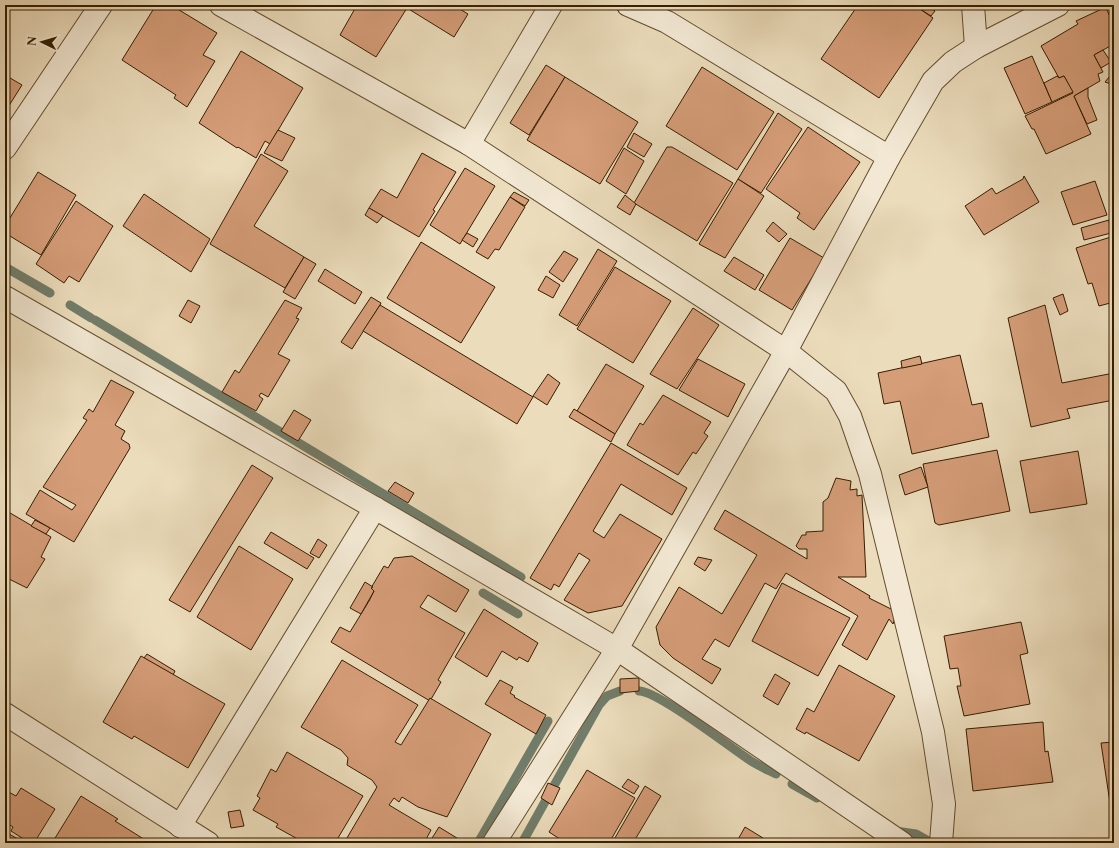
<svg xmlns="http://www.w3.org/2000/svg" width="1119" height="848" viewBox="0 0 1119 848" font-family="'Libre Caslon Text',serif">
	<rect width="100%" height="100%" fill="#ebdcbb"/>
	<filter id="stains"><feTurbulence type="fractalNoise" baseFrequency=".005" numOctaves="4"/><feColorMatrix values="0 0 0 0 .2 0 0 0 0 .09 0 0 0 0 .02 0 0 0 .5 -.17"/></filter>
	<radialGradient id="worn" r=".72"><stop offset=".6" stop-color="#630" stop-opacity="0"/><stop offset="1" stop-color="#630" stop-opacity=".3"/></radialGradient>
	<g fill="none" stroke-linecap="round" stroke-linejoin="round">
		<g stroke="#717d6a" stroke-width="9">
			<path d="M5 267 50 293"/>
			<path d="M70 305 91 318"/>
			<path d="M95 320 521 577"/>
			<path d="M483 593 518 614"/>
			<path d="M639 691C658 691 731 748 751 761 759 766 768 770 776 774"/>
			<path d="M792 784 817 798"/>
			<path d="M895 831 916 834 932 843"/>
			<path d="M478 843 548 721"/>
			<path d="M522 843 599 705 607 696 620 691"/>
		</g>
	</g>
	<g fill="#d59d78" stroke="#361e00">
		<path d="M156 5H171L217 33 203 55 215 61 187 107 174 98 176 95 122 60Z"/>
		<path d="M357 5H453L468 14 454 37 407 8 376 57 340 35Z"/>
		<path d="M858 5H914L933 18 879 98 821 59Z"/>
		<path d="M914 5H926L935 11 931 16Z"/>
		<path d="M1106 7 1109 15 1114 13V44L1094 55 1103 72 1098 74 1100 81 1074 96 1091 134 1046 154 1034 129H1032L1025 116 1073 93 1064 76 1059 78 1041 46 1078 24 1076 21Z"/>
		<path d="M1103 50 1111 62 1101 68 1094 55Z"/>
		<path d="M241 51 303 88 270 144 265 141 256 158 238 147 237 148 199 123Z"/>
		<path d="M1032 56 1052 102 1025 114 1004 68Z"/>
		<path d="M546 65 565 77 529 135 510 123Z"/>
		<path d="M702 67 774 112 737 170 666 126Z"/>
		<path d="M1114 71V85L1105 82Z"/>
		<path d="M5 75 22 85 5 112Z"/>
		<path d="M1057 76 1059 78 1064 76 1073 92 1052 102 1044 83Z"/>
		<path d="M565 77 638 122 600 184 527 140Z"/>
		<path d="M1088 88V97L1097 120 1087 124 1074 96Z"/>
		<path d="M778 113 802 129 761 193 738 179Z"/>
		<path d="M808 127 860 162 814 230 797 218 800 213 766 189Z"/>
		<path d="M278 130 295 138 282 161 264 153Z"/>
		<path d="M634 133 652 144 644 157 627 147Z"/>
		<path d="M667 147H672L733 183 697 241 634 203Z"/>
		<path d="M624 148 644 161 626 194 606 181Z"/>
		<path d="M422 153 456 172 433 210 435 211 419 237 369 208 381 189 397 198Z"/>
		<path d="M261 154 288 171 254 226 304 257 285 288 210 244Z"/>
		<path d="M465 168 495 186 460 244 430 225Z"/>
		<path d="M38 172 76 195 41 255 5 233V226Z"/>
		<path d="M1024 176 1039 202 984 235 965 206 992 188 996 194 1023 179Z"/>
		<path d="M738 179 764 196 725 258 699 244Z"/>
		<path d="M1095 181 1107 215 1073 225 1061 192Z"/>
		<path d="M514 192 529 200 525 206 510 197Z"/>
		<path d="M144 194 210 239 191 272 123 226Z"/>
		<path d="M625 195 636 204 630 215 617 207Z"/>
		<path d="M510 197 525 207 499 250 495 249 488 259 476 252Z"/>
		<path d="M76 201 113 226 79 282 69 276 64 283 36 264Z"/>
		<path d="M369 208 383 216 377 223 365 215Z"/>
		<path d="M1109 220 1111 233 1084 240 1081 228Z"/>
		<path d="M773 222 787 234 779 242 766 231Z"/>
		<path d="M467 233 478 239 473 247 462 240Z"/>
		<path d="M1114 236V302L1099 306 1092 283 1088 284 1076 248Z"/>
		<path d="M790 238 824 258 792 310 759 290Z"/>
		<path d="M421 242 495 287 461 343 387 298Z"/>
		<path d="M598 249 617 261 577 326 559 315Z"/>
		<path d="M564 251 578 259 563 282 549 272Z"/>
		<path d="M304 257 316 264 295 299 283 292Z"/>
		<path d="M734 257 764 275 755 290 724 271Z"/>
		<path d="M615 267 671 301 633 363 577 329Z"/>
		<path d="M325 269 362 292 355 304 318 281Z"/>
		<path d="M546 276 560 285 553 298 538 290Z"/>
		<path d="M1063 294 1068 311 1060 315 1053 298Z"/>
		<path d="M371 297 381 303 380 305 352 349 341 342Z"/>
		<path d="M188 300 200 306 191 323 179 316Z"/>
		<path d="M285 300 302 308 296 318 299 319 278 354 290 360 268 397 261 393 259 396 263 399 256 411 222 392 235 370 239 373Z"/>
		<path d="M380 305 533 397 517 424 363 331Z"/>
		<path d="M1045 305 1062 383 1114 373V400L1067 409 1070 418 1031 427 1008 318Z"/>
		<path d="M693 308 719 325 677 389 650 374Z"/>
		<path d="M960 355 972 405 982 403 989 437 912 454 900 401 884 404 878 373Z"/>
		<path d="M920 356 922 364 902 368 901 361Z"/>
		<path d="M698 359 745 384 728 417 679 390Z"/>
		<path d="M606 364 644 386 615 434 577 411Z"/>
		<path d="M548 374 560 383 547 405 533 396Z"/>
		<path d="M111 380 134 392 115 425 125 431 121 439 129 444 130 448 74 542 26 514 40 490 72 510 76 505 43 487 87 420 83 418 89 409 93 412Z"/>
		<path d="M663 395 711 422 704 433 708 436 696 454 693 452 678 475 627 445 640 423 643 425Z"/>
		<path d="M574 409 615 434 611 442 569 417Z"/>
		<path d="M294 410 311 420 298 441 281 431Z"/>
		<path d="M611 443 687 488 672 515 621 484 593 531 604 538 620 514 662 539 622 606 588 613 564 600 590 560 579 553 559 587 554 584 551 590 530 578Z"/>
		<path d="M997 450 1010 511 939 525 935 523 923 464Z"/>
		<path d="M1078 451 1087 504 1030 513 1020 461Z"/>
		<path d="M252 465 273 478 190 612 169 600Z"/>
		<path d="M921 467 928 487 905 495 899 475Z"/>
		<path d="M836 478 851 481 850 490 857 489V496L862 495 866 577H838L870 596 869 598 897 612 893 624 889 619 867 660 842 645 858 616 786 573 776 589 765 583 729 647 715 639 702 659 721 669 712 684 673 658 660 645 656 627 679 587 722 614 757 555 714 529 725 510 807 559V549H799L796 546 802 535H806V532L823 531V502L828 498Z"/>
		<path d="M395 482 414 493 408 503 388 491Z"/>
		<path d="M5 510 51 537 41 557 45 559 27 588 5 577Z"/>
		<path d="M35 520 50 528 46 534 31 526Z"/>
		<path d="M271 532 314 558 307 569 264 543Z"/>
		<path d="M318 539 327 545 319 558 310 553Z"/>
		<path d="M239 546 293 579 251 650 197 617Z"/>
		<path d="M412 556 469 590 456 612 428 595 420 607 465 633 438 680 441 682 430 701 331 642 340 627 350 632 369 601 374 591 371 588 384 566 388 568 394 558Z"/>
		<path d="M698 557 712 560 705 571 694 564Z"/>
		<path d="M365 582 373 587 371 588 374 591 361 614 350 608Z"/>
		<path d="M782 583 850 618 818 676 752 641Z"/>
		<path d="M484 609 538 643 528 662 519 657 517 660 502 651 487 677 455 657Z"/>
		<path d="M1021 622 1028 653 1020 655 1030 704 964 716 957 686H961L958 668 950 669 944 636Z"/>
		<path d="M147 654 175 671 173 675 144 658Z"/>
		<path d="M141 656 225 704 188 768 134 736 132 739 103 722Z"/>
		<path d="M342 660 418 705 395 742 401 745 430 698 491 734 447 817 418 807 402 797 399 802 394 798 389 805 431 830 424 843H344L377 787 372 780 347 765 348 758 341 750 301 727Z"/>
		<path d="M839 665 895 696 859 761 806 732 805 734 796 729 807 708 814 712Z"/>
		<path d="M775 674 790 683 778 705 763 696Z"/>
		<path d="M639 678V691L620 693V679Z"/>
		<path d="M500 680 513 687 510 693 515 696 514 697 546 715 536 734 485 704Z"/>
		<path d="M1043 722 1045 752 1048 751 1053 782 973 791 966 729Z"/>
		<path d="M1113 742 1114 753H1112L1114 765V802L1110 803 1101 743Z"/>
		<path d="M287 752 363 796 335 843H310L305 840 303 842 276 827 278 824 253 810 260 798 257 796 271 769 276 772Z"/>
		<path d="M587 770 635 798 609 843H566L549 832Z"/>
		<path d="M628 779 639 786 634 794 622 787Z"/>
		<path d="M548 783 560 788 552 805 541 798Z"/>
		<path d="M645 786 661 796 633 843H612Z"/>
		<path d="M21 788 55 809 34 843H30L11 831 13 827 5 822V790L16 796Z"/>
		<path d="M81 796 118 819 115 821 150 843H52Z"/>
		<path d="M240 810 244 826 231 828 228 812Z"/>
		<path d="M5 825 10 828 7 833 20 840 18 843H5Z"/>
		<path d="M439 827 465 843H429Z"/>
		<path d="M745 827 763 838 759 843H736Z"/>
	</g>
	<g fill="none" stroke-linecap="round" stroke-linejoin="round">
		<defs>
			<g id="minor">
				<path d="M221 5 469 144 786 351 836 391 850 416 870 474 933 732 944 804 941 843"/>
				<path d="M628 5 667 22 889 157"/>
				<path d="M973 5 976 47"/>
				<path d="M469 144 551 5"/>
				<path d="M5 148 101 5"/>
				<path d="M5 297 375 508 617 649 902 843"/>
				<path d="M5 714 208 843"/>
				<path d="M180 826 375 508"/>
				<path d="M494 843 617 649 786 351 889 157 933 81 953 62 976 47 1058 5"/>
			</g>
		</defs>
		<use href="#minor" stroke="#634e2f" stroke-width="24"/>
		<use href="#minor" stroke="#f2e8d3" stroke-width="22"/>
	</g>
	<rect width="1119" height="848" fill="none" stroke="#ebdcbb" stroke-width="20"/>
	<rect x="6" y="6" width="1107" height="836" fill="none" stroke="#361e00" stroke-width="2"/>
	<rect x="10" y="10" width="1099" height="828" fill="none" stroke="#361e00"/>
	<g transform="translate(42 42) rotate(275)" stroke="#f2e8d3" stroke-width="3" paint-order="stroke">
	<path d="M0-3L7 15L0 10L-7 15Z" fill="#361e00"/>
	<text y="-6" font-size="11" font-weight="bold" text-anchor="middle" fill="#361e00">N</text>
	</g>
	<rect width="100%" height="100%" filter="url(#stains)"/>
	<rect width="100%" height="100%" fill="url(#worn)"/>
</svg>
